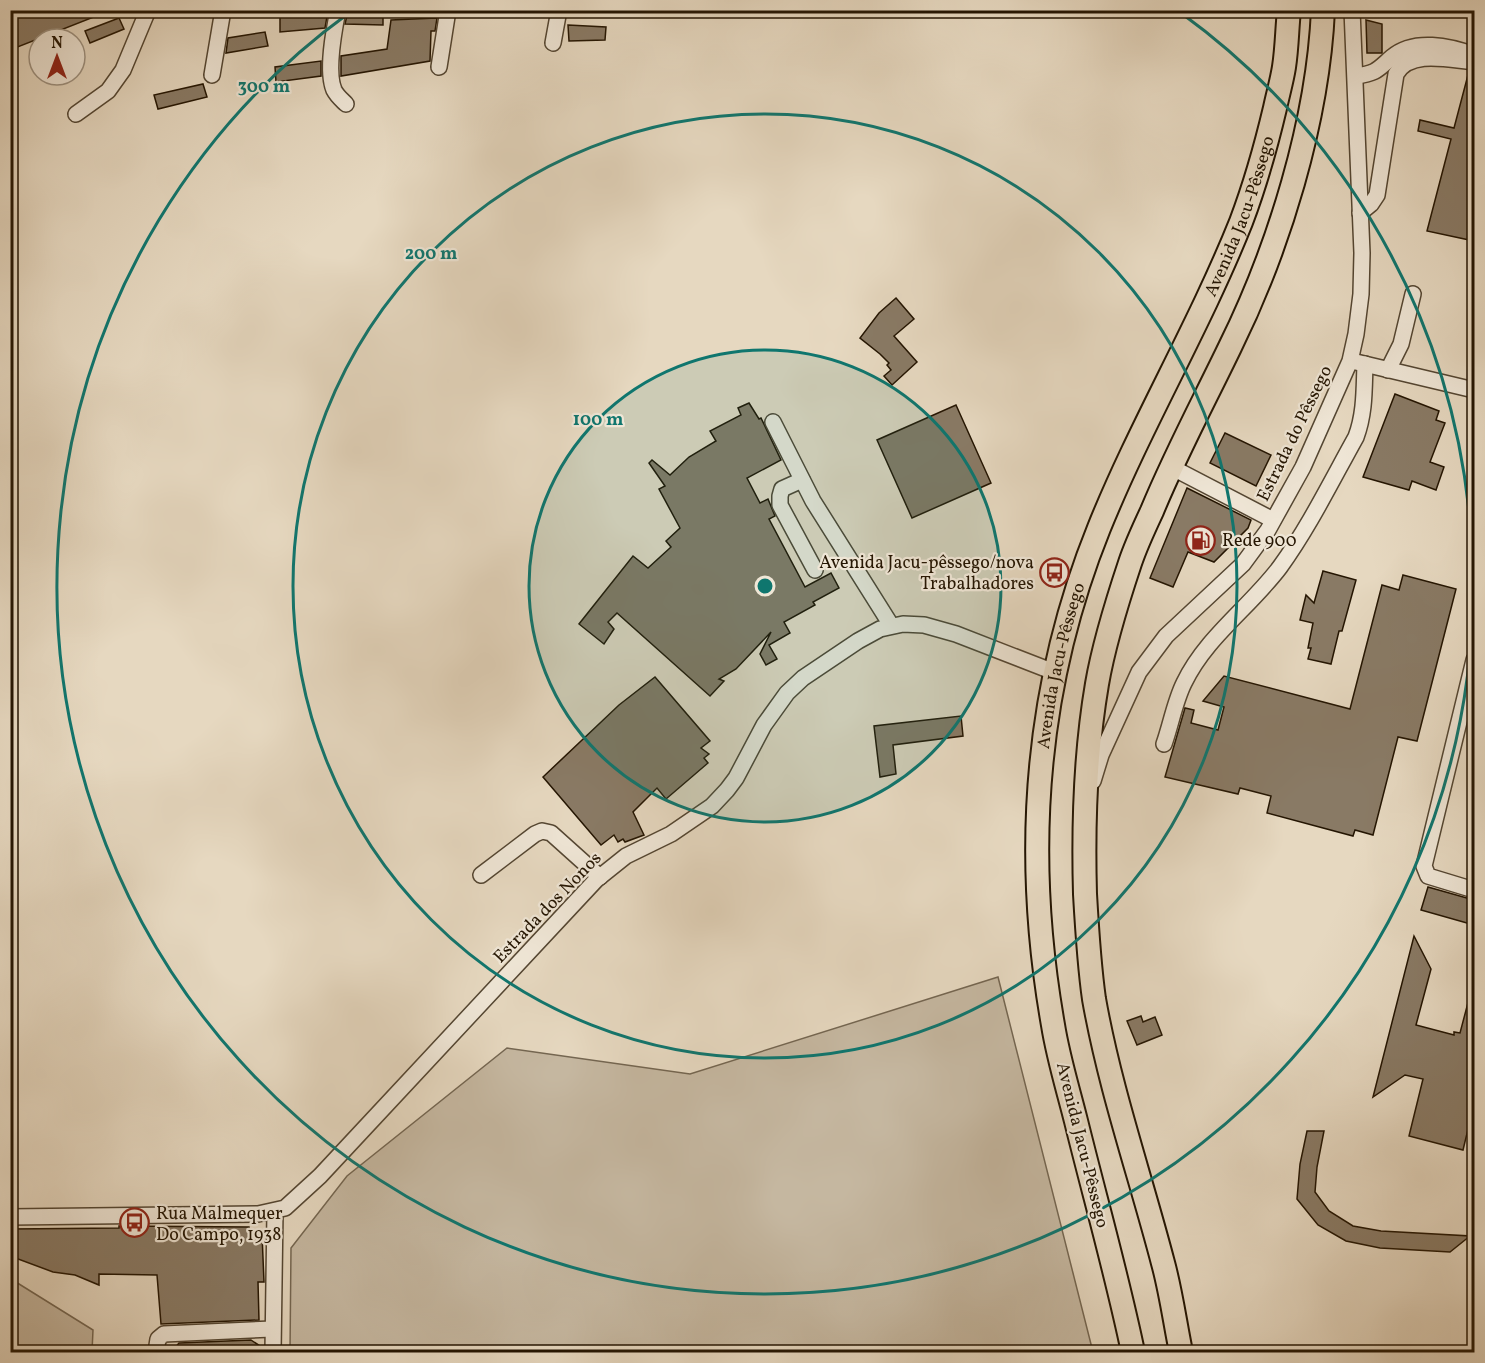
<svg xmlns="http://www.w3.org/2000/svg" width="1485" height="1363" viewBox="0 0 1485 1363" font-family="Vollkorn,serif">
	<rect width="100%" height="100%" fill="#e6d8c0"/>
	<filter id="stains"><feTurbulence type="fractalNoise" baseFrequency=".00333" numOctaves="4"/><feColorMatrix values="0 0 0 0 .2 0 0 0 0 .09 0 0 0 0 .02 0 0 0 .5 -.17"/></filter>
	<radialGradient id="worn" r=".72"><stop offset=".6" stop-color="#630" stop-opacity="0"/><stop offset="1" stop-color="#630" stop-opacity=".3"/></radialGradient>
	<g fill="#c5b7a0" stroke="#746651" stroke-width="1.5">
		<path d="M998 977 1093 1352H290L291 1248 347 1176 507 1048 690 1074Z"/>
		<path d="M11 1279 93 1330 92 1352H11Z"/>
	</g>
	<g fill="#897a65" stroke="#241502" stroke-width="1.5">
		<path d="M10 10H108L109 11 10 50Z"/>
		<path d="M324 11H328L325 28 280 32V15Z"/>
		<path d="M348 11H383V25L345 24Z"/>
		<path d="M119 18 124 29 90 43 85 31Z"/>
		<path d="M437 18 435 31H431L430 61 341 76V56L387 49 391 20Z"/>
		<path d="M1366 20 1382 24V53H1367Z"/>
		<path d="M568 25 606 27 605 40 569 41Z"/>
		<path d="M265 32 268 46 226 53 228 38Z"/>
		<path d="M321 61V76L276 82 275 67Z"/>
		<path d="M1469 71 1474 72V241L1427 231 1451 139 1418 131 1420 120 1454 128Z"/>
		<path d="M203 84 207 97 158 109 154 95Z"/>
		<path d="M896 298 914 319 894 336 917 362 892 385 884 376 891 370 887 365 889 363 880 354 860 338 879 313Z"/>
		<path d="M1395 394 1439 411 1436 420 1445 423 1430 462 1444 467 1436 490 1412 481 1409 490 1363 477Z"/>
		<path d="M749 403 759 419 761 418 781 460 747 478 760 503 768 499 775 516 769 519 805 587 831 573 839 588 813 602 815 605 784 622 790 633 769 645 777 659 766 665 760 654 771 632 736 669 719 679 724 681 710 696 617 613 608 622 614 629 604 644 579 624 633 556 648 568 671 547 666 541 680 528 659 489 665 486 649 463 652 460 670 475 689 457 716 441 710 431 741 415 738 408Z"/>
		<path d="M956 405 991 483 912 518 877 440Z"/>
		<path d="M1225 433 1271 455 1256 486 1210 463Z"/>
		<path d="M1187 488 1251 520 1248 528 1214 562 1188 552 1173 587 1150 578Z"/>
		<path d="M1323 571 1356 580 1342 631H1339L1331 664 1308 659 1311 648H1308L1313 623 1300 620 1306 595 1314 603Z"/>
		<path d="M1403 575 1456 589 1417 741 1398 737 1373 835 1355 830 1353 836 1267 813 1271 796 1240 788 1238 794 1165 777 1185 708 1194 710 1191 723 1218 730 1224 707 1203 701 1224 676 1350 709 1382 585 1399 590Z"/>
		<path d="M655 677 710 741 701 748 709 754 704 758 708 763 666 799 657 788 633 812 644 835 625 842 623 839 618 842 614 835 601 845 543 777 619 705Z"/>
		<path d="M961 716 963 736 893 745 896 774 880 777 874 726Z"/>
		<path d="M1428 887 1474 900V925L1421 910Z"/>
		<path d="M1414 936 1431 969 1416 1025 1454 1035V1032L1460 1033 1470 995 1474 996V1127L1469 1125 1463 1150 1409 1136 1423 1079 1405 1075 1373 1097Z"/>
		<path d="M1141 1016 1143 1022 1155 1017 1162 1035 1137 1045 1127 1021Z"/>
		<path d="M1307 1131H1324L1317 1167 1315 1192 1329 1211 1353 1226 1381 1231 1470 1236 1450 1252 1380 1248 1346 1241 1318 1225 1297 1199 1300 1164Z"/>
		<path d="M119 1226 249 1227 250 1235 262 1234 264 1282H258L259 1320 161 1324 157 1275 99 1274V1285L75 1275 53 1272 10 1256V1229L119 1228Z"/>
		<path d="M251 1340 263 1348V1353H171L179 1343Z"/>
	</g>
	<g fill="none" stroke-linecap="round" stroke-linejoin="round">
		<defs>
			<g id="minor">
				<path d="M338 10C334 30 326 71 334 90 337 96 342 100 346 104"/>
				<path d="M553 43 559 10"/>
				<path d="M439 67 448 10"/>
				<path d="M212 75 223 10"/>
				<path d="M1356 76C1377 73 1377 70 1392 57 1414 38 1450 46 1474 55"/>
				<path d="M76 114 108 91 123 70 148 10"/>
				<path d="M1360 213 1371 204 1377 195 1396 74C1410 49 1450 60 1474 62"/>
				<path d="M1356 362 1474 390"/>
				<path d="M1388 370 1401 344 1413 294"/>
				<path d="M773 422 813 501 891 625"/>
				<path d="M1171 467 1273 520"/>
				<path d="M802 480 782 489 780 496V505L815 570"/>
				<path d="M1474 660 1424 866 1428 876 1474 890"/>
				<path d="M1164 744C1171 724 1175 701 1184 683 1206 637 1250 607 1280 567 1309 527 1332 480 1356 437 1365 413 1364 389 1365 364"/>
				<path d="M1093 781 1101 755 1139 672 1166 636 1243 564 1268 530 1303 467 1350 361 1356 334 1361 294 1362 253 1352 10"/>
				<path d="M481 875 535 834 542 831 551 833 600 877"/>
				<path d="M10 1217 258 1214 285 1208 320 1176 596 880 626 856 671 834 712 806 727 790 736 778 764 725 787 693 803 678 858 641 880 629 903 624 924 625 956 634 1054 672"/>
				<path d="M156 1352 158 1339 164 1334 272 1329"/>
				<path d="M273 1352 275 1211"/>
			</g>
			<g id="highway">
				<path id="s1" d="M1133 1352C1117 1275 1095 1198 1076 1121 1068 1089 1058 1057 1053 1025 1023 855 1034 689 1099 528 1141 424 1199 327 1241 222 1255 185 1266 146 1275 108 1278 94 1282 80 1284 67 1287 48 1287 29 1289 10"/>
				<path d="M1181 1352C1175 1323 1171 1292 1163 1263 1140 1175 1110 1089 1094 999 1089 964 1087 929 1085 894 1083 823 1085 754 1097 684 1104 643 1117 602 1130 563 1136 545 1144 528 1152 511 1175 455 1204 401 1230 347 1279 248 1318 121 1323 10"/>
			</g>
		</defs>
		<use href="#minor" stroke="#544632" stroke-width="18"/>
		<use href="#highway" stroke="#241502" stroke-width="26"/>
		<use href="#minor" stroke="#efe6d6" stroke-width="15"/>
		<use href="#highway" stroke="#e6d8c0" stroke-width="22"/>
	</g>
	<circle cx="765" cy="586" r="236" fill="#0f766e" fill-opacity=".12"/>
	<g fill="none" stroke="#0f766e" stroke-width="3">
		<circle cx="765" cy="586" r="236"/>
		<circle cx="765" cy="586" r="472"/>
		<path d="M1181 13A708 708 0 1 1 349 13"/>
	</g>
	<defs>
		<symbol id="fuel-ring" viewBox="-11 -11 22 22"><circle r="9.5" fill="#efe6d6" stroke="#8f2418" stroke-width="1.5"/><path d="M-5.5-6h7V0h2V4h1.3V-2.5L3-4.5l.8-.8L6-3V5H2.5V1h-1V6h-7ZM-4.2-4.7v3.2H.2V-4.7Z" fill="#8f2418"/></symbol>
		<symbol id="bus-ring" viewBox="-11 -11 22 22"><circle r="9.5" fill="#efe6d6" stroke="#8f2418" stroke-width="1.5"/><path d="M-5-6H5V4H4V6H2V4H-2V6H-4V4H-5ZM-3.5-4V0h7V-4ZM-3.5 1.2v1.5H-2V1.2ZM2 1.2v1.5H3.5V1.2Z" fill="#8f2418"/></symbol>
	</defs>
	<g fill-rule="evenodd">
		<use href="#fuel-ring" x="1184" y="524" width="33" height="33"/>
		<use href="#bus-ring" x="1038" y="556" width="33" height="33"/>
		<use href="#bus-ring" x="118" y="1206" width="33" height="33"/>
	</g>
	<g text-anchor="middle" stroke-width="4.5" stroke-linejoin="round" paint-order="stroke">
		<g font-size="18" fill="#241502" stroke="#efe6d6">
			<text dy="6" stroke="none"><textPath href="#s1" startOffset="1185">Avenida Jacu-Pêssego</textPath></text>
			<text transform="translate(1294 433) rotate(-64)" y="6">Estrada do Pêssego</text>
			<text dy="6" stroke="none"><textPath href="#s1" startOffset="699">Avenida Jacu-Pêssego</textPath></text>
			<text transform="translate(547 907) rotate(-46)" y="6">Estrada dos Nonos</text>
			<text transform="translate(1083 1145) rotate(76)" y="6">Avenida Jacu-Pêssego</text>
		</g>
		<g font-size="18" fill="#241502" stroke="#efe6d6" text-anchor="start">
			<text x="1222" y="546">Rede 900</text>
			<text x="1034" y="568" text-anchor="end">Avenida Jacu-pêssego/nova<tspan x="1034" dy="21">Trabalhadores</tspan></text>
			<text x="156" y="1219">Rua Malmequer<tspan x="156" dy="21">Do Campo, 1938</tspan></text>
		</g>
	</g>
	<circle cx="765" cy="586" r="9" fill="#0f766e" stroke="#efe6d6" stroke-width="3"/>
	<g font-size="18" text-anchor="middle" font-weight="bold" fill="#0f766e" stroke="#efe6d6" stroke-width="4.5" stroke-linejoin="round" paint-order="stroke">
		<text x="264" y="92">300 m</text>
		<text x="431" y="259">200 m</text>
		<text x="598" y="425">100 m</text>
	</g>
	<rect width="1485" height="1363" fill="none" stroke="#e6d8c0" stroke-width="36"/>
	<rect x="12" y="12" width="1461" height="1339" fill="none" stroke="#241502" stroke-width="3"/>
	<rect x="18" y="18" width="1449" height="1327" fill="none" stroke="#241502" stroke-width="1.5"/>
	<g transform="translate(57 57)"><circle r="28" fill="#efe6d6" stroke="#9e9281" stroke-width="1.5"/>
	<path d="M0-4.5L10 22L0 15L-10 22Z" fill="#8f2418"/>
	<text y="-9" font-size="16" font-weight="bold" text-anchor="middle" fill="#241502">N</text>
	</g>
	<rect width="100%" height="100%" filter="url(#stains)"/>
	<rect width="100%" height="100%" fill="url(#worn)"/>
</svg>
